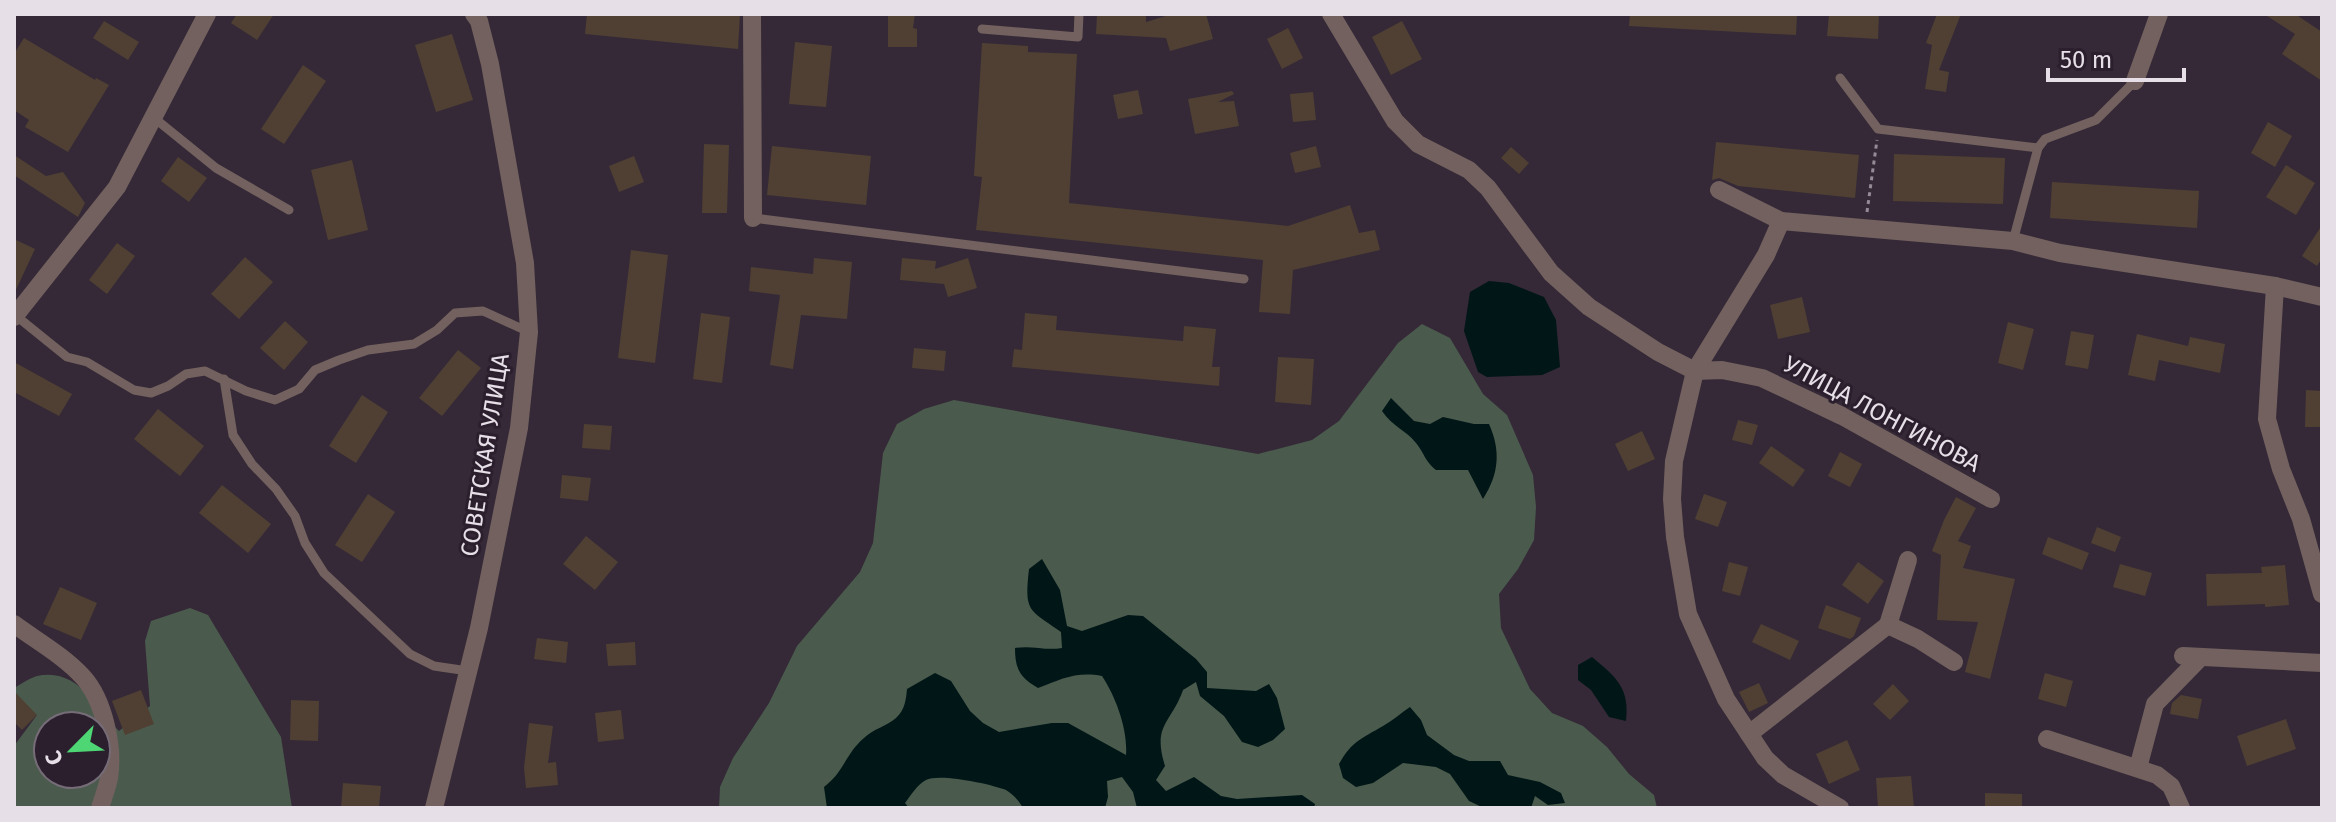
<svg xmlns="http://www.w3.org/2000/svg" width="2336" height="822" viewBox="0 0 2336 822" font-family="'Fira Sans',sans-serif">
	<rect width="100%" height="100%" fill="#352937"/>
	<g fill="#4a5b4d" fill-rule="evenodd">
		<path d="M1422 324 1450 338 1483 394 1507 415 1533 475 1536 507 1534 540 1518 569 1499 594 1501 628 1530 689 1552 713 1583 726 1607 747 1629 774 1654 795 1657 808H719L720 787 733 758 769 703 797 646 860 572 873 543 883 453 897 424 924 409 954 400 1258 454 1312 440 1339 421 1398 343Z"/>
		<path d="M190 608 208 615 281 737 292 808H14V746L37 715 14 711V688C21 684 30 678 37 676 78 667 96 708 119 731L150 706 145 641 151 621ZM48 726H96V774H48Z"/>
	</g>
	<g fill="#001617">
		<path d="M1489 281 1509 283 1544 297 1556 320 1560 367 1542 375 1487 377 1478 372 1464 331 1470 292Z"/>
		<path d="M1391 398 1414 421 1430 424 1443 417 1474 424H1489C1501 451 1499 474 1483 499L1468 470H1436C1424 460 1425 454 1416 443 1406 430 1393 427 1382 411Z"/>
		<path d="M1042 559 1060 590 1067 626 1082 631 1128 615 1143 616 1196 659 1207 672V688L1256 691 1269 684 1277 698 1285 729 1273 740 1258 747 1242 742 1224 716 1200 696 1196 682 1183 690C1171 724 1152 724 1165 766L1156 780 1166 791 1194 777 1221 796 1237 799 1302 795 1315 804 1314 808H1137L1133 792 1122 777 1107 781 1108 797 1105 808H1023C1019 801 1013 794 1006 790 991 784 939 773 926 780 917 785 911 795 905 803L909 808H827L824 787C844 772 846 753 864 738 873 729 887 726 896 718 905 710 906 699 907 689L935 673 951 681 970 711 983 723 999 732 1052 723H1068L1126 755C1128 730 1116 697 1102 676 1077 671 1061 679 1038 688 1020 678 1015 669 1015 648 1032 645 1045 651 1062 648L1061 632C1029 609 1024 613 1029 569Z"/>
		<path d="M1592 657C1616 677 1630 688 1626 721L1609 717 1591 690 1578 680V665Z"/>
		<path d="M1410 707 1421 720 1427 735 1454 755 1469 761H1500L1508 775 1540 782 1561 793 1565 803 1548 805 1535 796 1531 808H1484L1469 801 1450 774 1436 767 1403 763 1373 783 1356 787 1343 778 1339 764C1352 741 1361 739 1383 726 1392 721 1401 713 1410 707Z"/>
	</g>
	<g fill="#4f4033">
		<path d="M237 14H274L257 40 231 23Z"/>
		<path d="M587 14H740L738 49 585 34Z"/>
		<path d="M888 14H915L913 28 917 29V47H888Z"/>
		<path d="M1097 14H1146V22L1172 14H1206L1213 39 1170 51 1166 38 1096 34Z"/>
		<path d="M1630 14H1797L1796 35 1629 26Z"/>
		<path d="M1829 14H1879L1878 39 1827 36Z"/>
		<path d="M1937 14H1961L1939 70 1949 72 1946 92 1925 89 1932 45 1926 43Z"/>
		<path d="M2264 14H2295L2322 32V81L2282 54 2295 34Z"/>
		<path d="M104 21 139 42 128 60 93 38Z"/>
		<path d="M1402 21 1422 59 1391 75 1372 37Z"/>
		<path d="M1288 28 1303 58 1282 69 1267 39Z"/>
		<path d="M452 34 473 100 436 112 415 45Z"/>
		<path d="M24 38 95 80 96 78 109 85 68 152 25 127 29 120 14 110V54Z"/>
		<path d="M795 42 832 46 826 107 789 104Z"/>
		<path d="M982 43 1028 46V52L1077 54 1069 203 1288 226 1350 205 1359 233 1375 230 1380 250 1293 270 1290 314 1259 312 1263 260 976 230 982 177 974 176Z"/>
		<path d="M303 65 326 81 284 144 261 129Z"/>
		<path d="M1138 90 1143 114 1118 119 1113 95Z"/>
		<path d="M1232 91 1234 94 1218 102 1234 101 1239 126 1195 134 1188 99Z"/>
		<path d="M1313 92 1316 120 1293 122 1290 94Z"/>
		<path d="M2268 122 2292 136 2275 167 2251 153Z"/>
		<path d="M1716 142 1859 155 1855 198 1738 186 1719 178 1712 180Z"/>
		<path d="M704 144 729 145 727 213H702Z"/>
		<path d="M772 146 871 156 866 205 767 195Z"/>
		<path d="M1316 146 1321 167 1295 173 1290 153Z"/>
		<path d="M1511 147 1529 163 1519 174 1501 158Z"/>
		<path d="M1894 154 2005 158 2003 204 1893 201Z"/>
		<path d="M14 155 46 176 63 172 85 203 78 217 14 175Z"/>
		<path d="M634 156 644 182 619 192 609 166Z"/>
		<path d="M178 157 207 178 189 202 161 181Z"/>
		<path d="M352 160 368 230 328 240 311 170Z"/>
		<path d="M2286 165 2315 183 2296 215 2266 197Z"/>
		<path d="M2052 182 2199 191 2197 228 2050 218Z"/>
		<path d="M2322 225V258L2317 266 2302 256Z"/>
		<path d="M14 239 35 249 14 294Z"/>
		<path d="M117 243 135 256 107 294 89 280Z"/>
		<path d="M631 250 668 255 655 363 618 358Z"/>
		<path d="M245 257 273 282 239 319 211 294Z"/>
		<path d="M814 258 852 262 847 319 801 315 793 369 770 365 780 295 749 291 751 267 813 274Z"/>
		<path d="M902 258 936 261 935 269 968 258 977 288 948 297 944 284 900 280Z"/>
		<path d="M1802 297 1810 332 1778 339 1770 305Z"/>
		<path d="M701 313 730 317 722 383 693 379Z"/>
		<path d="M1025 313 1057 316 1056 330 1183 341 1184 326 1216 329 1212 367H1220L1219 386 1012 367 1014 349 1022 350Z"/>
		<path d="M285 321 308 342 284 370 260 348Z"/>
		<path d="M2008 322 2034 329 2023 370 1998 363Z"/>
		<path d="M2071 331 2094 335 2088 369 2065 365Z"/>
		<path d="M2137 334 2188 346 2190 337 2225 344 2220 373 2159 360 2155 381 2128 375Z"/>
		<path d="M914 348 946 351 944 371 912 368Z"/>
		<path d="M458 350 481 368 442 416 419 398Z"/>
		<path d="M1278 357 1314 359 1311 405 1275 402Z"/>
		<path d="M14 362 72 394 59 416 14 392Z"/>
		<path d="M2306 390 2322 391V427H2305Z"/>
		<path d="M362 395 388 412 356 463 329 446Z"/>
		<path d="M158 409 204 446 180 476 134 439Z"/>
		<path d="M1738 420 1758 425 1752 445 1732 440Z"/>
		<path d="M584 424 612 426 610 450 582 448Z"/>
		<path d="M1642 431 1655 459 1628 471 1615 444Z"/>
		<path d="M1771 446 1805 470 1793 487 1759 463Z"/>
		<path d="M1840 452 1862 464 1850 487 1828 476Z"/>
		<path d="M562 475 591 478 588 501 560 498Z"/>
		<path d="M222 485 271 524 248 553 199 513Z"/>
		<path d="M368 494 395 512 362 562 335 545Z"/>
		<path d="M1704 494 1727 502 1718 527 1695 519Z"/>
		<path d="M1956 497 1976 508 1958 541 1971 546 1963 568 2015 579 1990 679 1965 672 1978 622 1937 620 1941 555 1932 551 1944 520Z"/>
		<path d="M2097 527 2121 537 2115 552 2091 543Z"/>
		<path d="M586 536 618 562 595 590 563 564Z"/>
		<path d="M2048 537 2089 553 2082 570 2042 554Z"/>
		<path d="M1729 562 1748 567 1740 596 1722 591Z"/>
		<path d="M1858 562 1884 581 1868 604 1842 585Z"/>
		<path d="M2120 564 2152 573 2145 596 2113 587Z"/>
		<path d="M2285 565 2289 605 2265 607V604L2207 606 2206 574 2262 573 2261 567Z"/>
		<path d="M60 587 97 603 81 640 43 624Z"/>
		<path d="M1826 605 1861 618 1854 636 1850 639 1818 628Z"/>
		<path d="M1761 624 1799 641 1790 660 1752 642Z"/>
		<path d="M537 638 568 642 566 663 534 659Z"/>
		<path d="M635 642 636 665 608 666 606 644Z"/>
		<path d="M2045 673 2073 681 2066 707 2038 699Z"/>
		<path d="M1759 683 1768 703 1749 712 1739 692Z"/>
		<path d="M1893 684 1909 701 1890 720 1873 704Z"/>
		<path d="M141 690 154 724 125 735 112 701Z"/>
		<path d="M14 691 37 715 22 730 14 722Z"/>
		<path d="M2181 695 2202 699 2198 719 2170 714 2172 703Z"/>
		<path d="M291 700 319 701 318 741 290 740Z"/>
		<path d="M621 710 624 739 598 742 595 713Z"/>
		<path d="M2286 719 2296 749 2247 766 2237 736Z"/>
		<path d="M529 723 553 726 548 763 556 762 558 785 526 788 524 768Z"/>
		<path d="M1847 740 1860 770 1829 784 1816 754Z"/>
		<path d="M1911 776 1914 808H1878L1876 778Z"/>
		<path d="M343 783 381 786 379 808H341Z"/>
		<path d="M1985 793 2022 794V808H1985Z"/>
	</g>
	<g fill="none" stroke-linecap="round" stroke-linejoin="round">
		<path stroke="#948b96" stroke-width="3" stroke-dasharray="4 4" stroke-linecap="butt" d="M1867 212 1877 140"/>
		<g stroke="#72615e" stroke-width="9">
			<path d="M982 29 1078 37 1079 14"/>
			<path d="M1840 78 1878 129 2038 148 2045 139 2096 120 2135 81"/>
			<path d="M153 117 216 168 289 210"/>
			<path d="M753 218 1244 279"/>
			<path d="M2013 241 2038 148"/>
			<path d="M15 315 67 357 87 362 134 390 151 393 168 386 186 374 205 371 246 391 275 400 299 389 315 370 339 360 368 350 414 344 437 330 455 313 483 311 529 332"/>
			<path d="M224 379 233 435 252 464 276 489 295 516 305 543 324 573 410 654 434 666 468 671"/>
		</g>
		<g stroke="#72615e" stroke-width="18">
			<path d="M752 14 753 218"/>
			<path d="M1331 14 1395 121 1418 144 1469 170 1488 188 1551 273 1589 307 1658 352 1695 371 1722 370 1762 378 1842 416 1991 499"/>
			<path d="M2135 81 2159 14"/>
			<path d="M1719 190 1781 221 2013 241 2060 253 2275 286 2322 297"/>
			<path d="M1781 221 1766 255 1695 371 1674 461 1672 499 1675 537 1688 614 1726 699 1765 758 1783 775 1840 808"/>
			<path d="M2275 286 2267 419 2281 469 2301 519 2322 594"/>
			<path d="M14 317 117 187 207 14"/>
			<path d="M14 624C37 641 64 656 83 677 104 700 114 748 109 778 107 788 103 798 100 808"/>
			<path d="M1888 625 1908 560"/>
			<path d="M2183 656 2322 663"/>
			<path d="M1749 734 1888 625 1918 639 1954 662"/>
			<path d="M2047 739 2157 775 2171 786 2181 808"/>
			<path d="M2138 768 2155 704 2201 657"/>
			<path d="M434 808 479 628 519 428 529 332 525 263 490 64 479 21 474 14"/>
		</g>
	</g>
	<g text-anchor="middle" stroke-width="6" stroke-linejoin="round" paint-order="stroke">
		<g font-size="24" fill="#e6dfe8" stroke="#2b1f2d">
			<text transform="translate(1882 414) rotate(28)" y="8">УЛИЦА ЛОНГИНОВА</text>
			<text transform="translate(485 455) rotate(-81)" y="8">СОВЕТСКАЯ УЛИЦА</text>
		</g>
	</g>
	<rect width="2336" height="822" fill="none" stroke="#e6dfe8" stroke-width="32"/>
	<g transform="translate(72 750) rotate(246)"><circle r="38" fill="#2b1f2d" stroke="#766c78" stroke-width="2"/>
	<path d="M0-6L14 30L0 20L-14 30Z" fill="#4ed675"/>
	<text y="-12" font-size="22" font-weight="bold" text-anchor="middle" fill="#e6dfe8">С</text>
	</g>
	<path d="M2048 68v12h136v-12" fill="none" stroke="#e6dfe8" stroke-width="4"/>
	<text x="2060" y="68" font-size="24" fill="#e6dfe8" stroke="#2b1f2d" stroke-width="6" paint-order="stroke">50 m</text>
</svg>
